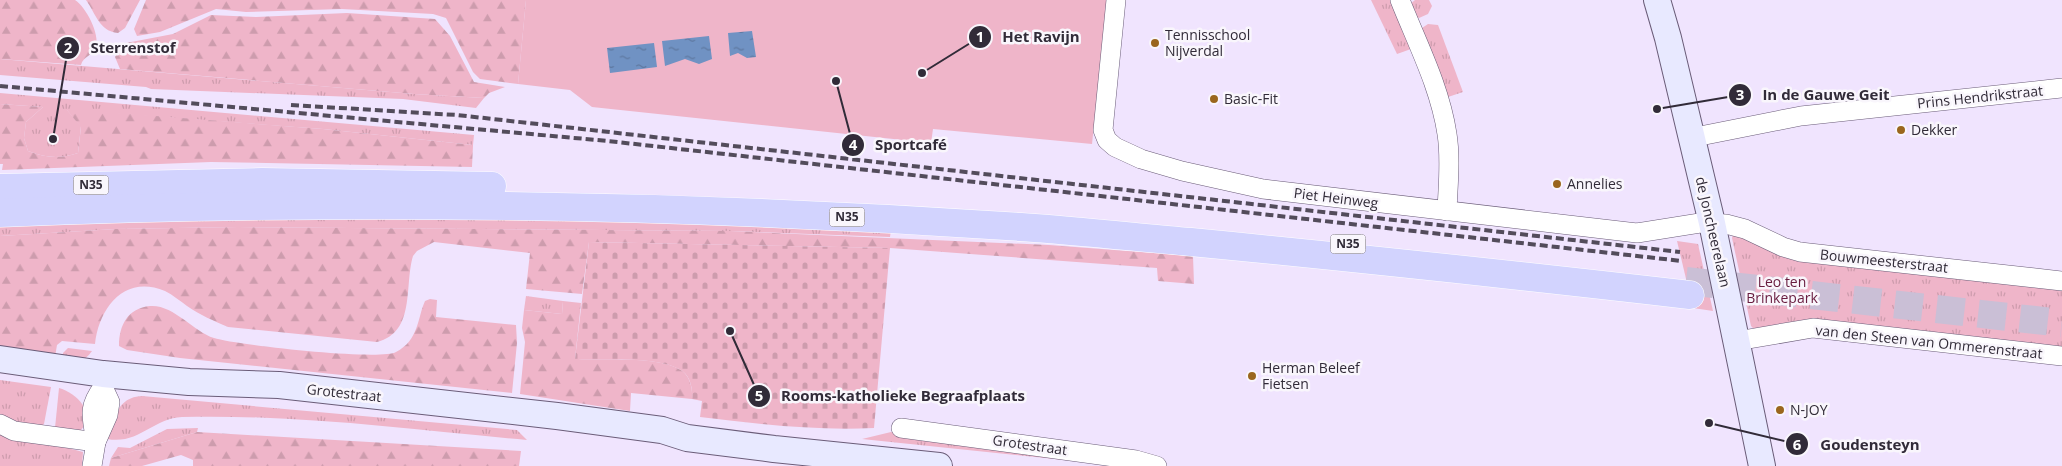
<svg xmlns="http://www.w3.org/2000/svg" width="2062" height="466" viewBox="0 0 2062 466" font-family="'Open Sans',sans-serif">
	<defs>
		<pattern id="grass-tufts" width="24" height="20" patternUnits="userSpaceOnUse" patternTransform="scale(1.25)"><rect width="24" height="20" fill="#efb5c9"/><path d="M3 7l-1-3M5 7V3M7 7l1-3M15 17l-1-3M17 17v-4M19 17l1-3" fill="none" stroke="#cd9cad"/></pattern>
		<pattern id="forest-firs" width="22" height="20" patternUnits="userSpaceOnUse" patternTransform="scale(1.25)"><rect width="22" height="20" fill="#efb5c9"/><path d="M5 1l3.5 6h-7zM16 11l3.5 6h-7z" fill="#cd9cad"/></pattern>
		<pattern id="cemetery-stones" width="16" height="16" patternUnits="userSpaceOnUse" patternTransform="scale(1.25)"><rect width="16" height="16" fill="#efb5c9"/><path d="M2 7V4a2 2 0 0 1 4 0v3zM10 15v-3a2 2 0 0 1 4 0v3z" fill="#cd9cad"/></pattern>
		<pattern id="water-ripples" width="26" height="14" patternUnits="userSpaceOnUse" patternTransform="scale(1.25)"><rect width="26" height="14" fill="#7092c3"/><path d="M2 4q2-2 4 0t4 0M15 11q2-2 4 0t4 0" fill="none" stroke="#5d779f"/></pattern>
	</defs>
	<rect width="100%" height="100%" fill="#f0e4fe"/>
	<g fill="url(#grass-tufts)">
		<path d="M1371 0H1394L1411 49 1397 54Z"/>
		<path d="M1415 0H1429L1432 6 1428 14 1419 18 1414 16 1409 5Z"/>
		<path d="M1428 24 1438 25 1463 92 1448 97 1419 30Z"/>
		<path d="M0 59 414 94 484 98 476 108 403 99 151 89 146 87 0 75Z"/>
		<path d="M0 93 474 135 473 145 323 129 67 110 81 126 78 153C60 159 46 158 28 151L24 138 26 122 43 107 0 104Z"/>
		<path d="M278 218H552L891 230 890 237 730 231 238 227 116 229 0 236V222Z"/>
		<path d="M1733 234 1784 253 2062 284V352L1754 329 1751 326 1732 238Z"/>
		<path d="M1677 241 1698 244 1713 311 1693 308Z"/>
		<path d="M526 296 563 301 562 314 524 310Z"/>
		<path d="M68 348 92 351C84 363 74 364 61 365L63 353Z"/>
		<path d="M0 380 51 387 44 424 35 430 0 416Z"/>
		<path d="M59 388C76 393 98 413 80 431L55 428Z"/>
		<path d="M142 396 517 430 527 440C413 430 297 414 182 417 153 418 139 445 107 439 114 419 117 397 142 396Z"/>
		<path d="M198 428 197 432 111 458 118 447 130 448 167 429Z"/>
		<path d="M0 430 83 452 82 466H0Z"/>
		<path d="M891 432 1049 452 1122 466 862 439Z"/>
	</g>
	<g fill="url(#forest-firs)">
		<path d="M0 0H75C86 7 100 34 96 47 93 56 83 56 81 65L0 59Z"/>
		<path d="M86 0H140L125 28 118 33C99 31 96 14 86 0Z"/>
		<path d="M146 0H526L518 84 480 79 473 72 446 18 433 14 342 9 246 12 216 9 160 32 137 36 134 29Z"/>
		<path d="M347 13 435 19 450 36 474 82 505 87 489 93 484 98 414 94 120 69 115 57 120 48 126 43 173 34 211 15 256 17Z"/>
		<path d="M0 104 43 107 26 122 24 138 28 151C46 158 60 159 78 153L81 127 66 109 323 129 473 145 472 167 211 162 2 170 3 164H0Z"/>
		<path d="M238 227 730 231 1049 245 1193 256 1194 284 1158 281 1157 268 890 248 589 242 582 294 526 289 530 253 434 242 417 251 413 256C404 286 416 332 377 342L228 327C214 321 200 315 187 306 180 301 173 295 165 291 125 274 99 307 95 344L62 341 57 345 55 357 0 350V236L116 229Z"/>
		<path d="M430 299 437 300 436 317 516 325 517 343 512 393 180 358 127 350 119 346C119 325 128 308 150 306 173 304 193 331 214 338 236 345 380 361 396 352 419 340 417 319 425 301Z"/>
		<path d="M563 301 581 303 575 359C603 360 656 356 679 369 690 374 693 389 692 399L631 393 630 411 520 394 525 342 522 328 524 310 562 314Z"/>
		<path d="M197 432 521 451 519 466H193V460L181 455 142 466H109L111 458Z"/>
	</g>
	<path fill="url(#cemetery-stones)" d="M589 242 890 248 874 428C816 431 758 424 700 417L702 401 692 399C693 388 690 374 679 369 655 356 603 360 575 359Z"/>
	<path fill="#efb5c9" d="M526 0H1107L1092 144 933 129 931 143 592 107 570 90 518 84Z"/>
	<g fill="url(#water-ripples)">
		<path d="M752 31 756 57 747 58 738 53 730 56 728 33Z"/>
		<path d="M709 36 712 59 699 64 685 59 665 66 662 41Z"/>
		<path d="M654 43 657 67 610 73 607 48Z"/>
	</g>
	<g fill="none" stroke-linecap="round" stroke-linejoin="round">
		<path stroke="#cabfd6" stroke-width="28" stroke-dasharray="28 14" stroke-linecap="butt" d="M1686 281 2062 323"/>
		<defs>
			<g id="street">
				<path d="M1116 0 1103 130 1107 140 1115 147 1141 159 1182 171 1263 189 1637 233 1700 223 1726 224 1745 229 1783 247 1800 252 2062 281"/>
				<path d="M1400 0C1417 43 1440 87 1447 134 1451 159 1448 185 1447 211"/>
				<path d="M1690 138 1801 116 2062 88"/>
				<path d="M1737 341 1813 328 2062 356"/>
				<path d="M0 424 14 431 96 442"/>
				<path d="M901 428 1136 460 1157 466"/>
				<path d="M96 442C92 417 87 408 103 387"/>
				<path d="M92 466 96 442 108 415 110 402 103 387V374"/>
			</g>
			<g id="secondary">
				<path d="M1657 0 1668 38 1712 223 1762 466"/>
				<path d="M0 359 103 374 189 382 279 385 557 416 662 430 687 438 774 449 939 466"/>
			</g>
			<g id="primary">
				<path d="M0 188 262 182 492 186"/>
				<path d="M0 213C341 199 681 204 1021 227 1078 231 1134 237 1191 242 1357 258 1524 276 1690 295"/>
			</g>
		</defs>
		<use href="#street" stroke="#6a5c78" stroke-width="20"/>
		<use href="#secondary" stroke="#6a5c78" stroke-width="28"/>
		<use href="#primary" stroke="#fff" stroke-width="29"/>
		<use href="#street" stroke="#fff" stroke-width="19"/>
		<use href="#secondary" stroke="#e8e9ff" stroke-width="26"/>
		<use href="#primary" stroke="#d2d3fe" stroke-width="28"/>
		<g stroke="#534c5b" stroke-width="4" stroke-dasharray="8 4" stroke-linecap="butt">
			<path d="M0 86 608 141 1682 261"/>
			<path d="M291 105 457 115 1680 252"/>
		</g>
	</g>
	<g fill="#9a661d" stroke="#f9f6fc" stroke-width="2">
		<circle cx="1155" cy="43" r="5"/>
		<circle cx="1214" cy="99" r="5"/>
		<circle cx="1901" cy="130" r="5"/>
		<circle cx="1557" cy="184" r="5"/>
		<circle cx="1252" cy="376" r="5"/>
		<circle cx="1780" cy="410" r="5"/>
	</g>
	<g text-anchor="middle" stroke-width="5" stroke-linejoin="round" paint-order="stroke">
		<g fill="#f9f6fc" stroke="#6d6873" stroke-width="1">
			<rect x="73.5" y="175.5" width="35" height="19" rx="4"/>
			<rect x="829.5" y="207.5" width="35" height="19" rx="4"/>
			<rect x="1330.5" y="234.5" width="35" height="19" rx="4"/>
		</g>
		<g font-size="12" font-weight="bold" fill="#312b38">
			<text x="91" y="189">N35</text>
			<text x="847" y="221">N35</text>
			<text x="1348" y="248">N35</text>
		</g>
		<g font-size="14" fill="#312b38" stroke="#f9f6fc" text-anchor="start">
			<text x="1165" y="40">Tennisschool<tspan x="1165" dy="16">Nijverdal</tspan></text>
			<text x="1224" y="104">Basic-Fit</text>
			<text x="1911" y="135">Dekker</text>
			<text x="1567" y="189">Annelies</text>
			<text x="1262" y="373">Herman Beleef<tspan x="1262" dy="16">Fietsen</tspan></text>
			<text x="1790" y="415">N-JOY</text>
		</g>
		<g font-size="14" fill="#312b38" stroke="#f9f6fc">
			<text transform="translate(1980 97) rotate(-6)" y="5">Prins Hendrikstraat</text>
			<text transform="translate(1336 198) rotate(7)" y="5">Piet Heinweg</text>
			<text transform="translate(1713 232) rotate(77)" y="5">de Joncheerelaan</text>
			<text transform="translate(1884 261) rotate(6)" y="5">Bouwmeesterstraat</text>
			<text transform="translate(1929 342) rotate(6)" y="5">van den Steen van Ommerenstraat</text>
			<text transform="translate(344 393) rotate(6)" y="5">Grotestraat</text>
			<text transform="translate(1030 445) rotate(8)" y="5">Grotestraat</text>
		</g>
		<g font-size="14" fill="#681c3f" stroke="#f9f6fc">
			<text x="1782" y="287">Leo ten<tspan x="1782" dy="16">Brinkepark</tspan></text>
		</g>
	</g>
	<path fill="none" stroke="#312b38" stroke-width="2" d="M922 73L980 37M53 139L68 48M1657 109L1740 95M836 81L853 145M730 331L759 396M1709 423L1797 444"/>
	<g fill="#312b38" stroke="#f9f6fc" stroke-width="2">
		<circle cx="922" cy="73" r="5"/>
		<circle cx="53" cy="139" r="5"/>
		<circle cx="1657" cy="109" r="5"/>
		<circle cx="836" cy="81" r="5"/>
		<circle cx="730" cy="331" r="5"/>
		<circle cx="1709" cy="423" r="5"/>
		<circle cx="980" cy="37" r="12"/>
		<circle cx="68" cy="48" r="12"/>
		<circle cx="1740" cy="95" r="12"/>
		<circle cx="853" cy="145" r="12"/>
		<circle cx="759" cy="396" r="12"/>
		<circle cx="1797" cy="444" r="12"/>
	</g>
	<g font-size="15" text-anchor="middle" font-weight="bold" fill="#fff">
		<text x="980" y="42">1</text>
		<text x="68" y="53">2</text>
		<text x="1740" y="100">3</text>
		<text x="853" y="150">4</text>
		<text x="759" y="401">5</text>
		<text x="1797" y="450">6</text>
	</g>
	<g font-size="15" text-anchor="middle" font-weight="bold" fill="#312b38" stroke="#f9f6fc" stroke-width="5" stroke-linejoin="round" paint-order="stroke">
		<text x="1041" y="42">Het Ravijn</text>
		<text x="133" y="53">Sterrenstof</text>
		<text x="1826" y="100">In de Gauwe Geit</text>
		<text x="911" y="150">Sportcafé</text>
		<text x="903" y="401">Rooms-katholieke Begraafplaats</text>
		<text x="1870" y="450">Goudensteyn</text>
	</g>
</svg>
